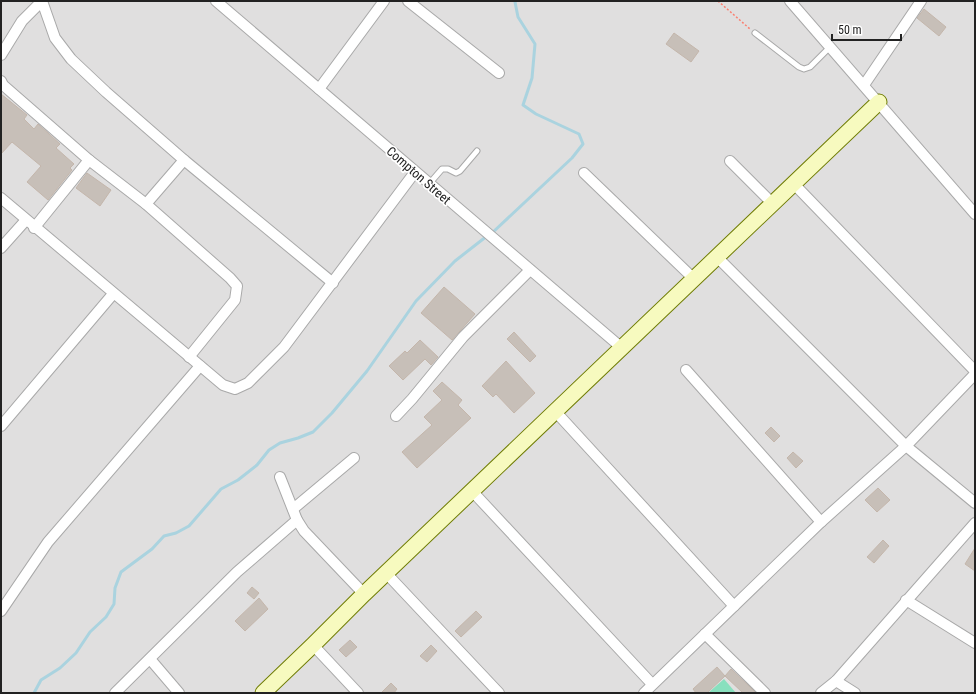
<svg xmlns="http://www.w3.org/2000/svg" width="976" height="694" viewBox="0 0 976 694" font-family="'Roboto Condensed',sans-serif">
	<rect width="100%" height="100%" fill="#f2efe9"/>
	<rect fill="#e0dfdf" x="1" y="1" width="974" height="692"/>
	<path fill="#88e0be" d="M724 679 736 693H708Z"/>
	<g fill="none" stroke-linecap="round" stroke-linejoin="round">
		<g stroke="#aad3df" stroke-width="3">
			<path d="M492 233 572 158 583 144 579 134 536 114 523 105 532 78 535 44 518 17 515 2 516 1"/>
			<path d="M34 693 41 680 60 668 76 653 90 632 106 617 114 604 115 588 121 572 152 549 164 536 176 533 189 526 221 489 238 480 257 465 269 450 280 443 298 438 313 432 332 413 367 371 416 301 455 261 487 236"/>
		</g>
	</g>
	<g fill="#c7bfb8" stroke="#c4b6ab">
		<path d="M924 9 946 27 939 36 917 18Z"/>
		<path d="M674 33 699 51 691 62 666 44Z"/>
		<path d="M1 94 27 115 24 119 34 129 38 124 60 144 56 148 74 164 70 168 72 170 48 200 27 182 41 166 12 142 1 154Z"/>
		<path d="M87 173 111 190 100 206 76 188Z"/>
		<path d="M444 287 475 314 452 340 421 313Z"/>
		<path d="M514 332 536 356 530 362 507 339Z"/>
		<path d="M420 340 438 357 431 365 425 359 403 380 389 366 405 351 407 353Z"/>
		<path d="M506 361 535 393 514 413 496 394 493 397 482 386Z"/>
		<path d="M442 382 462 400 458 405 471 418 417 468 402 452 432 425 424 417 442 400 433 391Z"/>
		<path d="M771 427 780 436 774 442 765 433Z"/>
		<path d="M793 452 803 461 796 468 787 458Z"/>
		<path d="M878 488 890 500 877 512 865 500Z"/>
		<path d="M883 540 889 546 874 563 867 557Z"/>
		<path d="M975 548V571L965 564Z"/>
		<path d="M252 587 259 593 254 599 247 593Z"/>
		<path d="M259 598 268 609 245 631 235 621Z"/>
		<path d="M476 611 482 617 461 637 455 631Z"/>
		<path d="M350 640 357 647 346 657 339 650Z"/>
		<path d="M431 645 437 651 427 662 420 656Z"/>
		<path d="M717 667 725 676 707 693H696L693 689Z"/>
		<path d="M731 669 750 687 756 693H743L725 676Z"/>
		<path d="M391 683 397 689 394 693H381Z"/>
	</g>
	<g fill="none" stroke-linecap="round" stroke-linejoin="round">
		<defs>
			<g id="lane">
				<path d="M755 33 799 67 804 69 810 67 831 46"/>
				<path d="M429 184 442 169H448L456 173 460 171 477 151"/>
			</g>
			<g id="street">
				<path d="M42 1 55 38 71 59 106 92 184 160 333 283"/>
				<path d="M216 1 622 348"/>
				<path d="M408 1 499 73"/>
				<path d="M790 1 975 214"/>
				<path d="M1 55 22 21 42 1"/>
				<path d="M1 81 3 85 89 160 146 204 230 278 237 286 235 300 189 357"/>
				<path d="M864 85 921 1"/>
				<path d="M319 89 384 1"/>
				<path d="M730 161 772 203"/>
				<path d="M584 173 694 279"/>
				<path d="M793 183 975 371"/>
				<path d="M1 198 223 385 235 389 248 383 284 347 415 172"/>
				<path d="M146 204 184 160"/>
				<path d="M34 228 89 160"/>
				<path d="M1 248 26 220"/>
				<path d="M717 257 906 446 975 503"/>
				<path d="M686 370 821 522"/>
				<path d="M555 411 734 606"/>
				<path d="M396 416 412 399 463 337 530 270"/>
				<path d="M1 426 113 294"/>
				<path d="M280 477 297 520 304 531 364 594"/>
				<path d="M472 491 652 684"/>
				<path d="M293 509 354 458"/>
				<path d="M386 573 499 693"/>
				<path d="M906 600 975 643"/>
				<path d="M1 611 48 542 200 366"/>
				<path d="M705 634 765 693"/>
				<path d="M313 645 358 693"/>
				<path d="M150 659 179 693"/>
				<path d="M836 681 855 693"/>
				<path d="M115 693 237 572 297 520"/>
				<path d="M644 693 821 522 906 446 975 374"/>
				<path d="M821 693 836 681 975 523"/>
			</g>
			<path id="secondary" d="M263 693 313 645 364 594 879 102"/>
		</defs>
		<use href="#lane" stroke="#a9a9a9" stroke-width="7"/>
		<use href="#street" stroke="#a9a9a9" stroke-width="12"/>
		<use href="#secondary" stroke="#707d05" stroke-width="17"/>
		<path stroke="#fa8072" stroke-width="1.5" stroke-dasharray="2 2" stroke-linecap="butt" d="M718 1 750 29"/>
		<use href="#lane" stroke="#fff" stroke-width="5"/>
		<use href="#street" stroke="#fff" stroke-width="10"/>
		<use href="#secondary" stroke="#f7fabf" stroke-width="15"/>
	</g>
	<g text-anchor="middle" stroke-width="3.5" stroke-linejoin="round" paint-order="stroke">
		<g font-size="13" fill="#222" stroke="#fff">
			<text transform="translate(419 175) rotate(41)" y="5">Compton Street</text>
		</g>
	</g>
	<rect width="976" height="694" fill="none" stroke="#222222" stroke-width="4"/>
	<path d="M832 34v6h69v-6" fill="none" stroke="#222222" stroke-width="2"/>
	<text x="838" y="34" font-size="12" fill="#222222" stroke="#ffffff" stroke-width="3" paint-order="stroke">50 m</text>
</svg>
